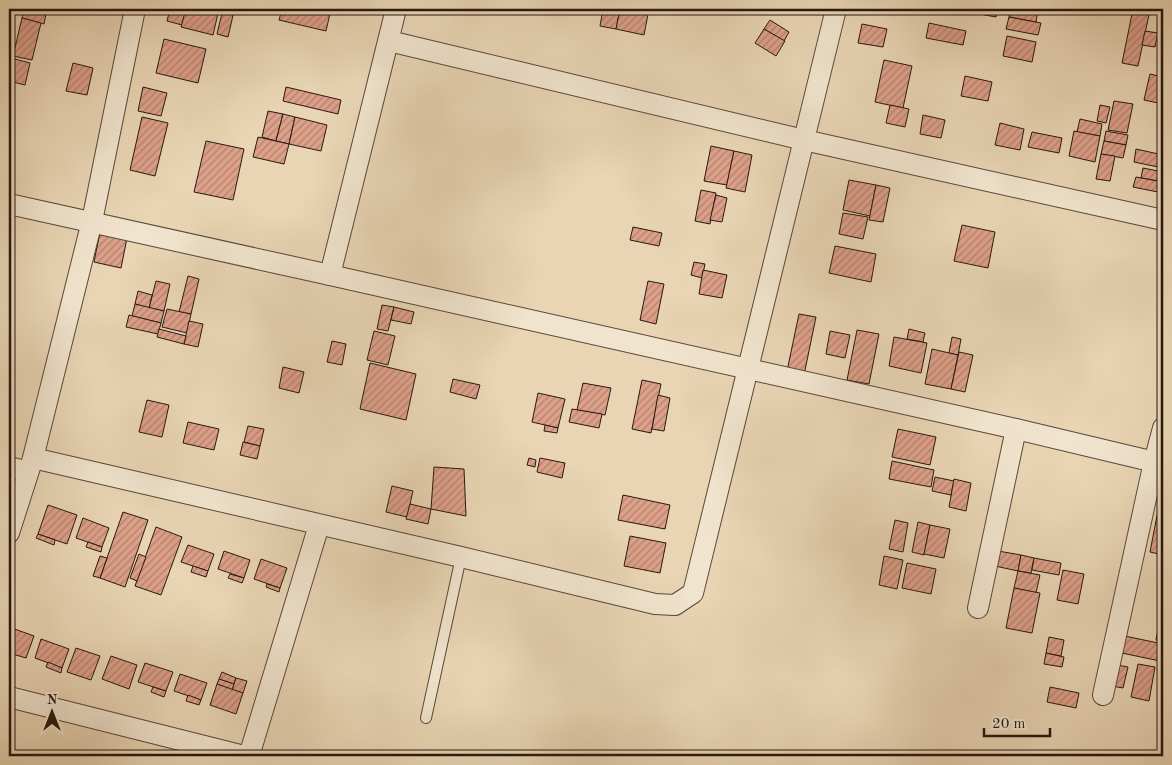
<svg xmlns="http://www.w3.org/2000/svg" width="1172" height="765" viewBox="0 0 1172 765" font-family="'Old Standard TT',serif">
	<defs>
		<pattern id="building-hatch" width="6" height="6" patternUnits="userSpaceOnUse" patternTransform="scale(1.25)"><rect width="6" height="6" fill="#dda089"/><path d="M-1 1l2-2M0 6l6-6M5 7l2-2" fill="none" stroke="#b3816f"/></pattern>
	</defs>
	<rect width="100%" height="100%" fill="#e9d5b4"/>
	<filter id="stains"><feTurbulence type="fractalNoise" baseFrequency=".004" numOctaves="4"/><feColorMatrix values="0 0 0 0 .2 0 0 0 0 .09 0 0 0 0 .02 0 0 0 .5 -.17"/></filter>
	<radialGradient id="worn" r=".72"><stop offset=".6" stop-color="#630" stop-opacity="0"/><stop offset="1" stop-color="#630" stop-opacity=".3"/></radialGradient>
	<g fill="url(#building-hatch)" stroke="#271812">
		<path d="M24 9H47L44 24 22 18Z"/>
		<path d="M170 9H186L182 25 167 21Z"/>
		<path d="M186 9H219L213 35 181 27Z"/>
		<path d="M223 9 234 11 228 37 217 34Z"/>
		<path d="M282 9H331L326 31 279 20Z"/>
		<path d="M603 9H620L616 29 600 26Z"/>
		<path d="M620 9H649L644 35 616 29Z"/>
		<path d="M974 9H998L996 17 974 13Z"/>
		<path d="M1011 9H1038L1036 22 1009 17Z"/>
		<path d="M1133 9 1150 10 1138 66 1122 63Z"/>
		<path d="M1163 9V32L1159 31Z"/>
		<path d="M1009 17 1041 23 1038 35 1006 29Z"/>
		<path d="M22 18 41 23 32 60 13 56Z"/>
		<path d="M770 20 789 32 784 41 764 29Z"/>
		<path d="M929 23 966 31 963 45 926 38Z"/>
		<path d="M862 24 887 29 883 47 858 43Z"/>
		<path d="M764 29 785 41 776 56 755 43Z"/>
		<path d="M1145 31 1158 33 1155 47 1142 45Z"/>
		<path d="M1007 36 1036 42 1032 62 1003 56Z"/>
		<path d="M164 39 206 49 198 83 156 73Z"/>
		<path d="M11 58 30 63 25 85 9 81V67Z"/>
		<path d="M884 60 912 66 903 108 875 102Z"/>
		<path d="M73 63 93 68 87 95 66 91Z"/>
		<path d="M1150 74 1163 77V104L1144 100Z"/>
		<path d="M965 76 992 82 988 101 961 96Z"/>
		<path d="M143 87 167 93 161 116 138 111Z"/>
		<path d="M286 87 341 100 338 114 283 101Z"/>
		<path d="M1114 101 1133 104 1127 133 1108 130Z"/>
		<path d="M890 105 909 109 905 127 886 123Z"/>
		<path d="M1100 105 1110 107 1106 123 1097 121Z"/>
		<path d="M268 111 283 114 276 141 262 137Z"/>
		<path d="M283 114 295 117 289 144 276 141Z"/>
		<path d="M923 115 945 120 941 138 920 134Z"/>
		<path d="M142 117 168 123 155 176 130 170Z"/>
		<path d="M295 117 327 125 321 151 289 144Z"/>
		<path d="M1080 119 1102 124 1100 136 1077 132Z"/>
		<path d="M1000 123 1024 129 1020 150 995 145Z"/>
		<path d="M1074 131 1100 136 1095 162 1069 156Z"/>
		<path d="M1106 131 1128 135 1126 145 1104 141Z"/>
		<path d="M1032 132 1062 138 1059 153 1028 147Z"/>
		<path d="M258 137 289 144 284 164 253 157Z"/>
		<path d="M206 141 244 149 233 200 194 192Z"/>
		<path d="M1104 141 1126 145 1123 158 1101 154Z"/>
		<path d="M711 146 734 151 727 185 704 181Z"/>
		<path d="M1136 149 1163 155V168L1134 162Z"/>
		<path d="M734 151 752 155 745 192 726 188Z"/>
		<path d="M1101 154 1115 156 1110 181 1096 179Z"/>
		<path d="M1143 168 1163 172V182L1141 178Z"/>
		<path d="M1136 177 1163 182V193L1133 187Z"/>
		<path d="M849 180 876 185 870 216 843 210Z"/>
		<path d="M876 185 890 188 883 222 869 220Z"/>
		<path d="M701 190 716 193 710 224 695 221Z"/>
		<path d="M716 195 727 198 722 222 710 220Z"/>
		<path d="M843 213 868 217 863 239 839 234Z"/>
		<path d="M962 225 995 232 988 268 954 261Z"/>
		<path d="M633 227 662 233 659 246 630 240Z"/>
		<path d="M100 232 127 238 121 268 94 262Z"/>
		<path d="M835 246 876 254 871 282 829 273Z"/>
		<path d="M694 262 705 264 702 278 691 275Z"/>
		<path d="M703 270 727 275 722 298 699 294Z"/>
		<path d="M188 276 199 279 191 314 179 312Z"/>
		<path d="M156 281 170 284 164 311 149 308Z"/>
		<path d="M648 281 664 284 656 324 640 320Z"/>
		<path d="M138 291 152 295 149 308 135 304Z"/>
		<path d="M135 304 164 311 161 323 132 316Z"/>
		<path d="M382 305 394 307 388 331 377 329Z"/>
		<path d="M394 307 414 312 411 324 391 320Z"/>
		<path d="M167 309 191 314 187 333 162 327Z"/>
		<path d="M799 314 816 317 804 375 787 371Z"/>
		<path d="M129 315 161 323 158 334 126 327Z"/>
		<path d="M189 321 203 324 198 347 184 344Z"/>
		<path d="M159 329 186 336 184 344 157 337Z"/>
		<path d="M909 329 925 333 923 342 907 339Z"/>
		<path d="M857 330 879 334 869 384 847 380Z"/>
		<path d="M374 331 395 336 388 365 367 360Z"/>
		<path d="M830 331 850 335 845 358 826 354Z"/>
		<path d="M894 337 927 343 921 373 889 366Z"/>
		<path d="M952 337 961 339 958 355 949 353Z"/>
		<path d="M332 341 346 344 342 365 327 362Z"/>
		<path d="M932 349 958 355 951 389 925 384Z"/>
		<path d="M959 352 973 355 965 392 951 389Z"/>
		<path d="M370 363 416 374 406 420 360 409Z"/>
		<path d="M283 367 304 372 299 393 279 388Z"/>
		<path d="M453 379 480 385 476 399 450 392Z"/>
		<path d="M642 380 661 384 651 433 632 429Z"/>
		<path d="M583 383 611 388 605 415 577 410Z"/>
		<path d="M538 393 565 399 558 428 532 422Z"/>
		<path d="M658 395 670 398 664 431 652 429Z"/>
		<path d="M147 400 169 405 162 437 139 432Z"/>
		<path d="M572 409 602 414 599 428 569 422Z"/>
		<path d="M188 422 219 429 214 450 183 443Z"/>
		<path d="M545 425 558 428 557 433 544 431Z"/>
		<path d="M248 426 264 429 260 446 244 442Z"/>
		<path d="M898 429 936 437 930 465 892 457Z"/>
		<path d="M243 442 260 446 257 459 240 455Z"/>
		<path d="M529 458 536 460 535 467 527 465Z"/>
		<path d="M540 458 565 463 562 478 537 472Z"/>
		<path d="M892 461 934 470 931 487 889 479Z"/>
		<path d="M434 467 464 469 466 516 431 509Z"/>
		<path d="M935 477 954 481 951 495 932 491Z"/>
		<path d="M954 479 971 483 966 511 949 507Z"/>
		<path d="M392 486 413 491 407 517 386 512Z"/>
		<path d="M623 495 670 505 665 529 618 520Z"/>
		<path d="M1160 500 1163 501V555L1150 552Z"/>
		<path d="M410 504 431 509 428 524 406 519Z"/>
		<path d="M48 505 77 515 67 544 38 534Z"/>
		<path d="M123 512 148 520 125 587 100 578Z"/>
		<path d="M83 518 109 528 102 547 76 538Z"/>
		<path d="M895 520 908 523 903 552 889 549Z"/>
		<path d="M918 522 930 525 924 555 912 552Z"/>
		<path d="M930 525 950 529 944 558 924 554Z"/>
		<path d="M156 527 182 537 161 595 135 586Z"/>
		<path d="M38 534 55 540 54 545 36 538Z"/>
		<path d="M630 536 666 543 660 573 624 566Z"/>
		<path d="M88 542 102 547 101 552 86 547Z"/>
		<path d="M188 545 214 554 208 571 181 562Z"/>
		<path d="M224 551 250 560 244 578 218 569Z"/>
		<path d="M998 551 1021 555 1018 571 995 566Z"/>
		<path d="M139 554 146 557 137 581 130 578Z"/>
		<path d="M1021 555 1034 558 1031 573 1018 571Z"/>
		<path d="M100 556 107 558 100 578 93 576Z"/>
		<path d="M884 556 903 560 897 589 879 585Z"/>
		<path d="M1034 558 1061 563 1059 575 1032 570Z"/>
		<path d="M261 559 287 568 280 588 254 579Z"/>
		<path d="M907 563 936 569 931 594 902 588Z"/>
		<path d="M193 566 208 571 206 577 191 572Z"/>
		<path d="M1063 570 1084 574 1078 604 1057 600Z"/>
		<path d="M1018 571 1040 575 1036 593 1014 588Z"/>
		<path d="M230 574 244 578 242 583 228 578Z"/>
		<path d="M267 584 280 588 279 592 266 587Z"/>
		<path d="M1014 588 1040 593 1032 633 1006 628Z"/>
		<path d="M1163 605V625H1159Z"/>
		<path d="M1159 625H1163V642L1156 640Z"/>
		<path d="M9 627 34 636 26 658 9 653Z"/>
		<path d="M1120 635 1163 644 1160 661 1117 652Z"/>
		<path d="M1049 637 1064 640 1061 656 1046 653Z"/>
		<path d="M41 639 69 649 62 668 35 658Z"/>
		<path d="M76 648 100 656 91 680 67 672Z"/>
		<path d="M1046 653 1064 657 1062 667 1044 664Z"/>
		<path d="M111 656 137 665 129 689 102 679Z"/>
		<path d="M48 662 62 668 61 673 46 667Z"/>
		<path d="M145 663 173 672 166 691 138 682Z"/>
		<path d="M1138 664 1155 667 1149 701 1131 697Z"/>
		<path d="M1117 665 1128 667 1123 688 1112 686Z"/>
		<path d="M222 672 236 678 234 684 219 679Z"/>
		<path d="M180 674 207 683 201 700 174 691Z"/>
		<path d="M236 678 247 681 243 693 232 690Z"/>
		<path d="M219 679 234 684 232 690 217 684Z"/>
		<path d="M217 684 243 693 236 714 210 705Z"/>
		<path d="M153 687 166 691 164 697 151 692Z"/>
		<path d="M1050 687 1079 693 1076 708 1047 702Z"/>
		<path d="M188 695 201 700 199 705 186 701Z"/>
	</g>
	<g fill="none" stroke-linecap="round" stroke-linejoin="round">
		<defs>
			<path id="service" d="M426 718 461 557"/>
			<g id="minor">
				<path d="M389 41 804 140 1163 220"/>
				<path d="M9 204 330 275 1016 429 1163 464"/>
				<path d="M330 275 396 9"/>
				<path d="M33 458 461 557 655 604 675 605 693 593 836 9"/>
				<path d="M9 467 28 472"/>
				<path d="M9 533 33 458 92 221 135 9"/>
				<path d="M978 608 1016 429"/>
				<path d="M1103 695 1154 462 1163 428"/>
				<path d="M9 697 244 756"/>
				<path d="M249 756 319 525"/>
			</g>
		</defs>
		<use href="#service" stroke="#58473a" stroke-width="12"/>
		<use href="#minor" stroke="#58473a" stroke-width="22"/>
		<use href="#service" stroke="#f1e4ce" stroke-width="10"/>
		<use href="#minor" stroke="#f1e4ce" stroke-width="20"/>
	</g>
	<rect width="1172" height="765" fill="none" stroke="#e9d5b4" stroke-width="30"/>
	<rect x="10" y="10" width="1152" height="745" fill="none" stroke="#271812" stroke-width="2.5"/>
	<rect x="15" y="15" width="1142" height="735" fill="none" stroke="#271812"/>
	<g transform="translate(52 712)" stroke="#f1e4ce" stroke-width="4" paint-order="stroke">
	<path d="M0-4L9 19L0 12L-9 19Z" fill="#271812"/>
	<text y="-8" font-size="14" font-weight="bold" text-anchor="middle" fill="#271812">N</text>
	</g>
	<path d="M984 728v8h66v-8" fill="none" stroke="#271812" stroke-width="2.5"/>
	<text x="992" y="728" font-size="15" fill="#271812" stroke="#f1e4ce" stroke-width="4" paint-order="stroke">20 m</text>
	<rect width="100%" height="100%" filter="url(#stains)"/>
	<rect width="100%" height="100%" fill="url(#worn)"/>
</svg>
